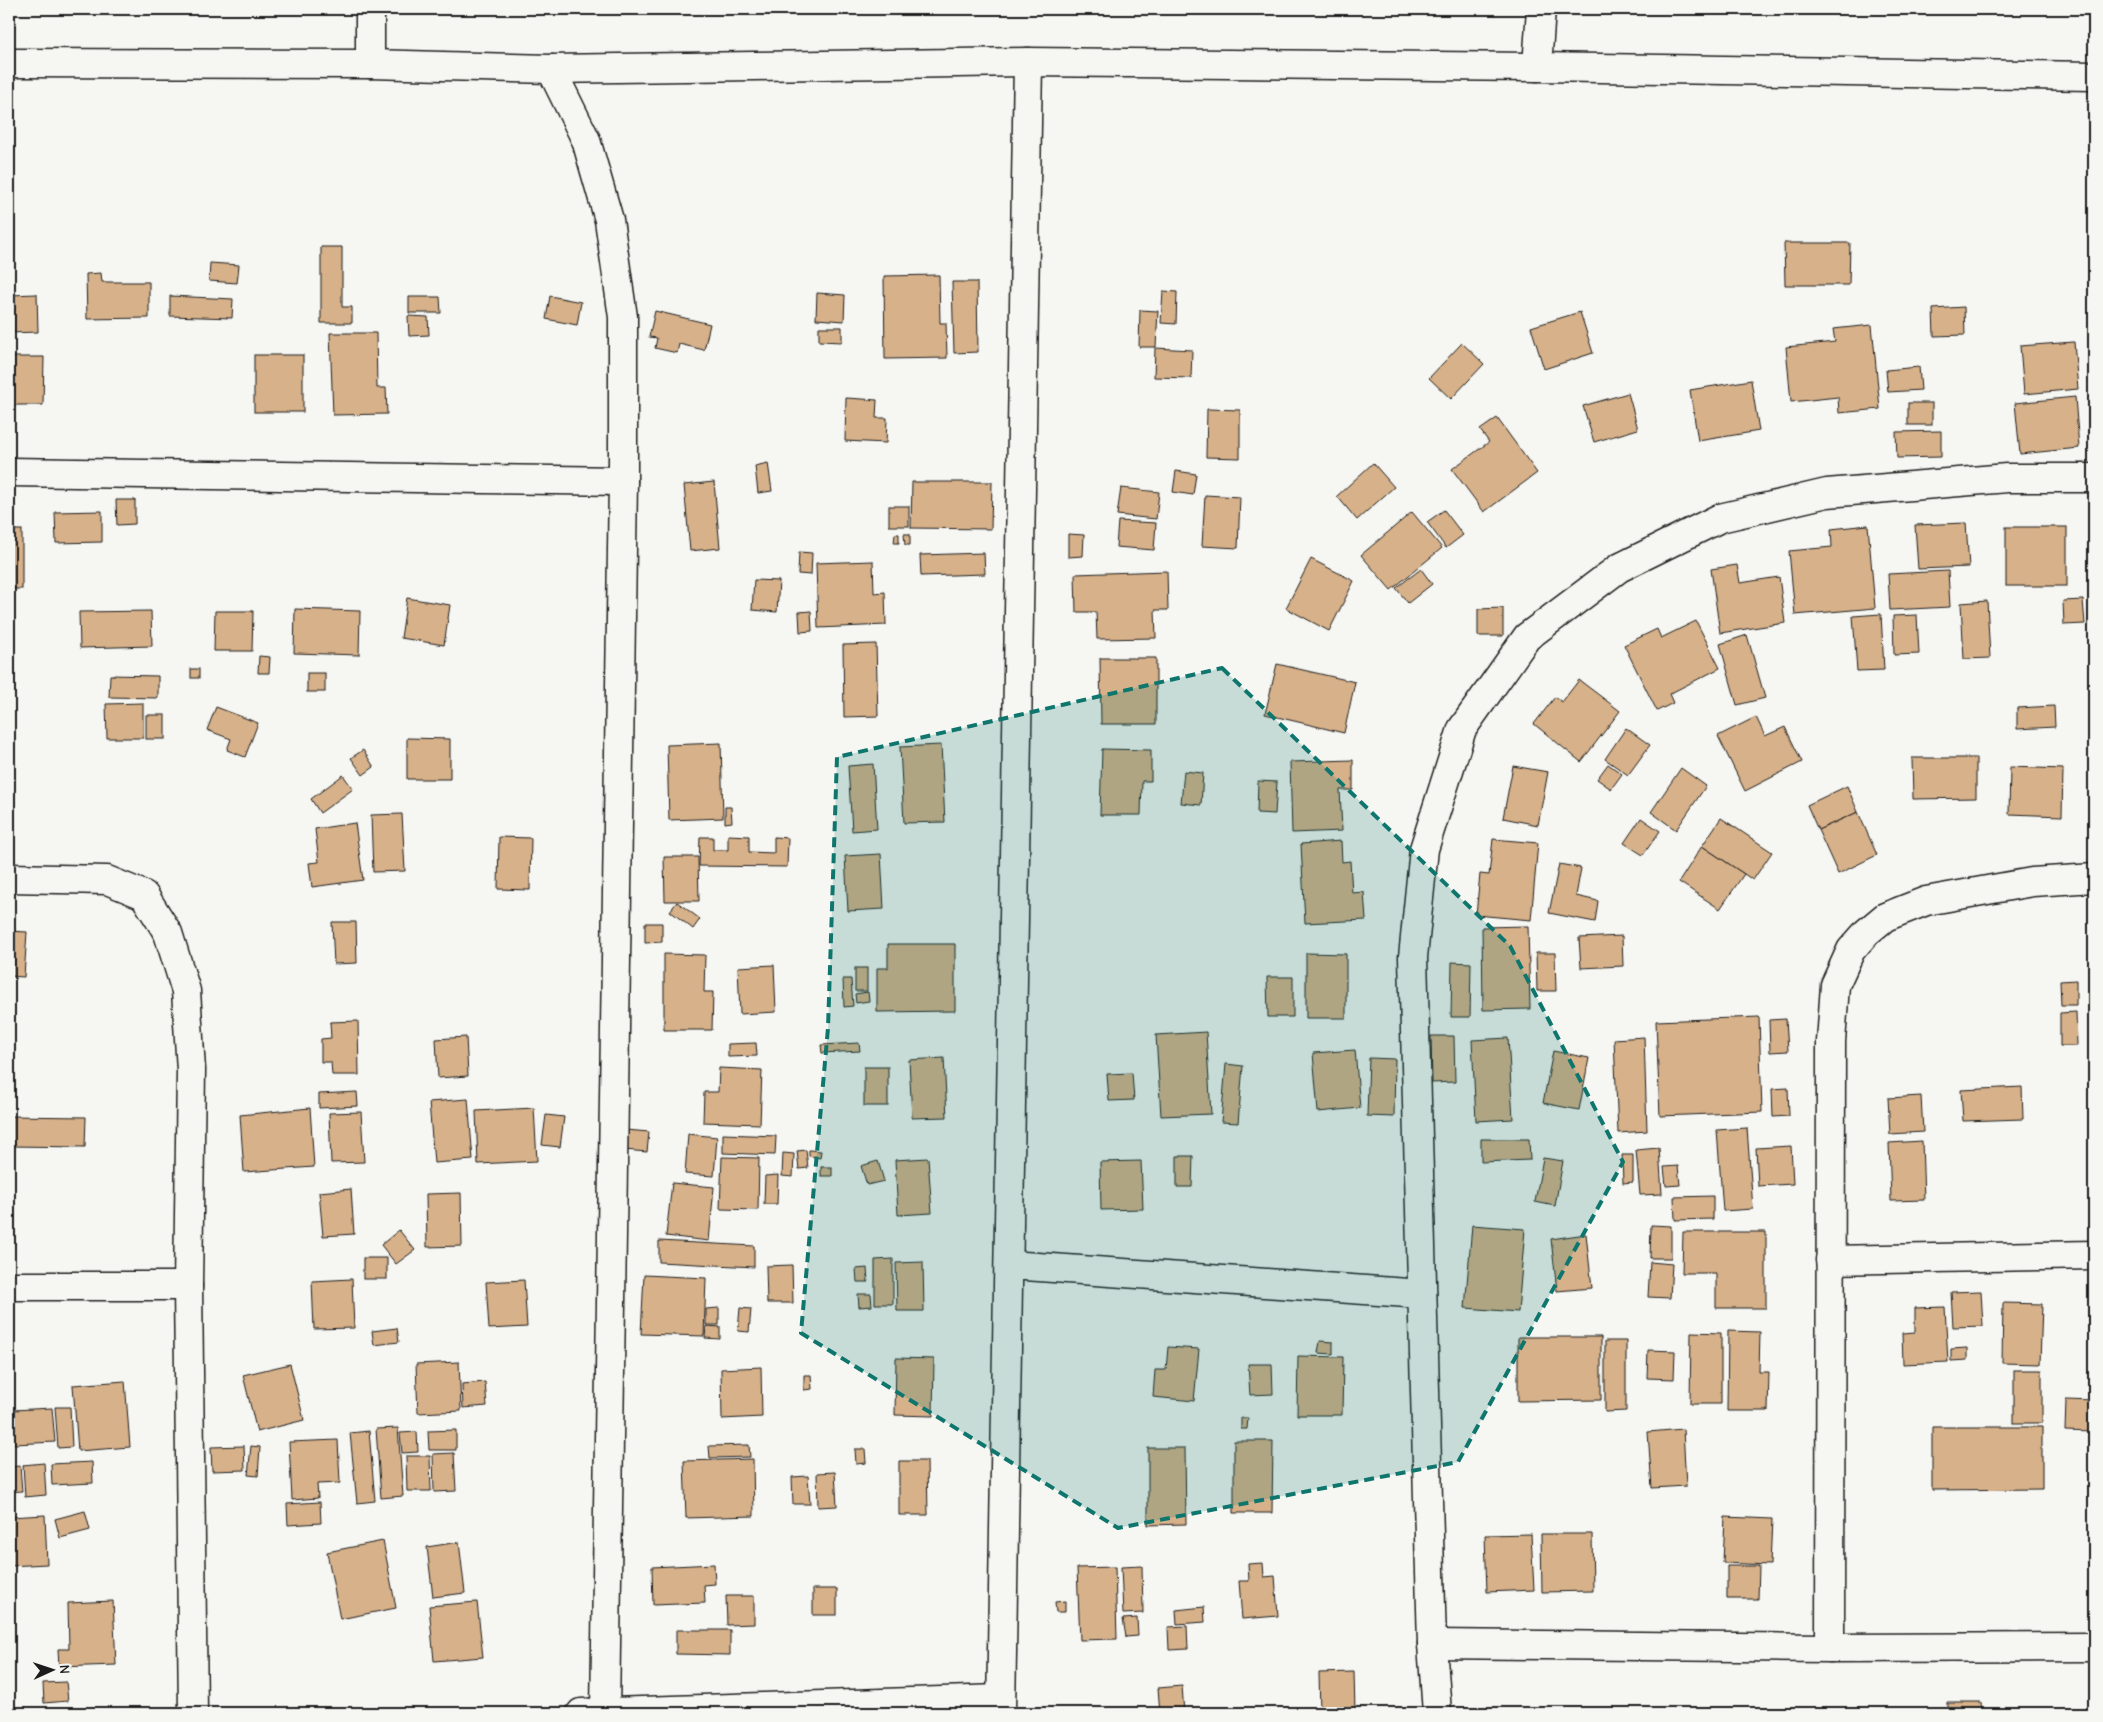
<svg xmlns="http://www.w3.org/2000/svg" width="2103" height="1722" viewBox="0 0 2103 1722" font-family="'Comic Neue',sans-serif">
	<rect width="100%" height="100%" fill="#f6f6f2"/>
	<filter id="ink" filterUnits="userSpaceOnUse"><feTurbulence type="fractalNoise" baseFrequency=".02" numOctaves="2"/><feDisplacementMap in="SourceGraphic" scale="10" xChannelSelector="R" yChannelSelector="G"/><feConvolveMatrix kernelMatrix="1 2 1 2 8 2 1 2 1" color-interpolation-filters="sRGB"/></filter>
	<g filter="url(#ink)">
		<g fill="#d7b189" stroke="#1c1c1c">
			<path d="M1784 243H1850L1849 285H1785Z"/>
			<path d="M321 247H342V307H352V323H321Z"/>
			<path d="M210 263 239 265 237 283 209 281Z"/>
			<path d="M101 273 102 282H149V318L87 319 86 274Z"/>
			<path d="M939 275 940 323H946L947 358 885 359 884 276Z"/>
			<path d="M952 282H977L978 352 954 353Z"/>
			<path d="M1163 291 1177 292 1176 324 1161 323Z"/>
			<path d="M817 293 845 295 844 321 816 319Z"/>
			<path d="M37 294 38 332 9 333V295Z"/>
			<path d="M170 296 233 299 232 318 170 316Z"/>
			<path d="M550 296 581 302 577 325 546 319Z"/>
			<path d="M409 297H440L441 313H409Z"/>
			<path d="M1964 307 1965 335 1934 336 1933 309Z"/>
			<path d="M1140 310 1158 311 1156 347H1139Z"/>
			<path d="M655 311 710 324 704 350 679 344 677 353 655 348 657 338 649 337Z"/>
			<path d="M1580 312 1593 353 1544 369 1531 327Z"/>
			<path d="M408 316 428 317 429 335 409 336Z"/>
			<path d="M1872 325 1880 409 1839 413 1838 397 1791 402 1786 347 1835 342 1833 329Z"/>
			<path d="M819 327H842V342L819 341Z"/>
			<path d="M330 333H376L377 388H386L387 414 333 415Z"/>
			<path d="M2074 342 2078 389 2024 394 2020 346Z"/>
			<path d="M1462 343 1484 364 1451 399 1429 378Z"/>
			<path d="M1155 348 1192 350 1191 378 1154 377Z"/>
			<rect x="254" y="355" width="49" height="57"/>
			<path d="M9 357H44L43 405H9Z"/>
			<path d="M1919 367 1921 390 1888 392 1886 370Z"/>
			<path d="M1751 380 1759 431 1698 441 1690 390Z"/>
			<path d="M1628 393 1638 429 1594 442 1583 406Z"/>
			<path d="M2075 397 2079 448 2020 454 2015 403Z"/>
			<path d="M846 398 877 400 876 418H887L886 443 845 441Z"/>
			<rect x="1908" y="403" width="24" height="22"/>
			<path d="M1207 409 1240 410V458L1206 457Z"/>
			<path d="M1497 418 1537 473 1484 512 1452 469 1489 442 1480 430Z"/>
			<path d="M1941 431V457L1897 458 1896 432Z"/>
			<path d="M768 463 772 491 758 493 755 466Z"/>
			<path d="M1373 463 1394 487 1357 520 1337 496Z"/>
			<path d="M1176 471 1196 474 1193 495 1173 492Z"/>
			<path d="M714 482 720 548 690 551 684 485Z"/>
			<path d="M912 482H992L991 529 911 528Z"/>
			<path d="M1121 488 1159 492 1156 519 1117 515Z"/>
			<path d="M1205 495 1240 497 1238 548 1202 546Z"/>
			<path d="M116 500H135V524L117 525Z"/>
			<rect x="889" y="506" width="20" height="20"/>
			<path d="M1444 510 1463 535 1446 548 1427 522Z"/>
			<path d="M102 511V542L56 543 55 512Z"/>
			<path d="M1412 512 1442 548 1391 590 1361 555Z"/>
			<path d="M1118 521 1156 523 1154 550 1116 547Z"/>
			<path d="M1966 523 1969 567 1918 569 1915 525Z"/>
			<path d="M1868 525 1875 608 1795 615 1789 551 1832 547 1831 529Z"/>
			<rect x="2006" y="527" width="61" height="59"/>
			<rect x="9" y="530" width="13" height="59"/>
			<path d="M895 534H899V543H894Z"/>
			<path d="M904 534H910V545H905Z"/>
			<path d="M1068 534 1084 535 1083 556 1068 557Z"/>
			<path d="M799 552 812 553 811 575 798 574Z"/>
			<path d="M984 553 985 574 921 576 920 555Z"/>
			<path d="M1311 559 1354 581 1329 631 1286 608Z"/>
			<path d="M873 561 874 593 885 592 886 625 818 628 816 563Z"/>
			<path d="M1737 565 1740 583 1779 577 1785 623 1720 633 1711 569Z"/>
			<path d="M1421 569 1432 584 1408 603 1396 588Z"/>
			<path d="M1167 571 1168 610H1155L1156 638 1097 639 1096 612H1076L1075 574Z"/>
			<path d="M1948 571 1950 607 1890 610 1888 574Z"/>
			<path d="M754 580 779 581 777 612 752 610Z"/>
			<path d="M407 598 450 605 444 645 401 638Z"/>
			<path d="M2083 600 2085 624 2064 625 2063 601Z"/>
			<path d="M1987 601 1990 658 1964 659 1961 603Z"/>
			<path d="M1503 608V636H1478V609Z"/>
			<path d="M295 609 360 611 359 655 294 653Z"/>
			<path d="M151 611 152 646 80 648 79 612Z"/>
			<path d="M215 611H253L252 651H214Z"/>
			<path d="M811 611 812 631 800 632 799 612Z"/>
			<path d="M1881 614 1884 670 1857 671 1853 616Z"/>
			<path d="M1917 615 1919 654 1894 655 1893 616Z"/>
			<path d="M1696 621 1720 668 1669 694 1673 703 1657 711 1624 645 1657 629 1661 638Z"/>
			<path d="M1747 635 1765 698 1737 705 1720 644Z"/>
			<path d="M876 644 878 716 844 717 843 645Z"/>
			<path d="M259 656 270 657 269 673H258Z"/>
			<path d="M1100 658H1156V724H1101Z"/>
			<path d="M1277 664 1355 682 1344 733 1265 714Z"/>
			<rect x="191" y="669" width="8" height="9"/>
			<rect x="307" y="673" width="18" height="19"/>
			<path d="M110 675 158 676V698L109 697Z"/>
			<path d="M1579 680 1620 711 1581 762 1534 724 1555 697 1562 702Z"/>
			<path d="M143 703V738H107L106 704Z"/>
			<path d="M2054 706 2055 727 2017 729V708Z"/>
			<path d="M216 707 258 723 245 757 227 750 231 739 207 730Z"/>
			<rect x="146" y="715" width="19" height="24"/>
			<path d="M1756 717 1765 736 1785 727 1802 762 1745 791 1718 736Z"/>
			<path d="M1626 728 1650 745 1628 775 1605 759Z"/>
			<path d="M407 738 450 739V779H407Z"/>
			<path d="M721 743 723 818 669 820 667 745Z"/>
			<path d="M941 745 945 822 904 823 900 747Z"/>
			<path d="M1102 749 1151 750V781H1142L1141 815H1100Z"/>
			<path d="M363 750 374 767 363 775 351 758Z"/>
			<path d="M1912 758H1976V798L1913 799Z"/>
			<path d="M1353 760V790H1340L1342 831 1292 833 1290 762Z"/>
			<path d="M873 764 877 829 852 831 848 766Z"/>
			<path d="M1608 764 1622 774 1611 789 1597 779Z"/>
			<path d="M1513 766 1548 772 1538 825 1503 818Z"/>
			<path d="M2010 767 2063 769 2062 816 2009 814Z"/>
			<path d="M1681 768 1706 786 1676 830 1651 812Z"/>
			<path d="M1184 771 1203 773 1201 805 1181 803Z"/>
			<path d="M343 775 353 789 320 813 311 799Z"/>
			<path d="M1258 781 1277 782 1275 814 1257 813Z"/>
			<path d="M1847 786 1858 812 1818 830 1807 805Z"/>
			<path d="M725 807H731L732 822 725 823Z"/>
			<path d="M9 808H12L14 829H9Z"/>
			<path d="M1858 812 1877 855 1838 874 1818 830Z"/>
			<path d="M402 814 405 871 373 872 371 815Z"/>
			<path d="M1641 818 1660 831 1643 855 1624 843Z"/>
			<path d="M1721 818 1772 852 1753 880 1702 846Z"/>
			<path d="M355 823 363 880 312 887 309 863 319 862 315 829Z"/>
			<path d="M728 835 749 836V852L774 853V837L788 838 787 867 699 866 700 837H713V850H728Z"/>
			<path d="M499 837 531 838 530 890 498 889Z"/>
			<path d="M1493 839 1538 843 1531 920 1476 915 1480 874 1489 875Z"/>
			<path d="M1341 841 1342 862 1350 861 1352 893 1364 892 1366 920 1305 923 1301 844Z"/>
			<path d="M1702 846 1744 874 1720 909 1679 882Z"/>
			<path d="M881 854 884 909 848 911 845 856Z"/>
			<path d="M664 857H698L699 901H665Z"/>
			<path d="M1559 864 1581 868 1576 896 1598 901 1595 922 1549 913Z"/>
			<path d="M677 902 700 919 693 929 670 911Z"/>
			<path d="M332 922H356L357 963 334 964Z"/>
			<path d="M645 923H662V942L645 943Z"/>
			<path d="M1528 926 1530 1009 1483 1010 1482 927Z"/>
			<path d="M9 931 27 932 24 977 9 976Z"/>
			<path d="M1622 936 1623 966 1581 968 1579 938Z"/>
			<path d="M888 944H955V1011L877 1012V968H888Z"/>
			<path d="M1306 953 1346 954V1018H1306Z"/>
			<path d="M1536 953H1555L1556 991H1537Z"/>
			<path d="M664 954 705 955 704 992H713L712 1030H664Z"/>
			<path d="M1452 962 1471 963 1470 1017H1451Z"/>
			<path d="M774 965 776 1012 740 1014 738 967Z"/>
			<rect x="855" y="968" width="12" height="23"/>
			<path d="M1267 977H1293V1017H1268Z"/>
			<path d="M843 979H851L853 1006 844 1007Z"/>
			<path d="M2076 980V1005H2061L2060 981Z"/>
			<path d="M868 992 869 1001 856 1003 855 994Z"/>
			<path d="M2076 1012 2077 1046H2060V1013Z"/>
			<path d="M1759 1017 1762 1112 1660 1116 1656 1021Z"/>
			<path d="M1786 1019 1788 1051 1770 1052 1769 1020Z"/>
			<path d="M358 1021 359 1075H332L331 1062H321V1039L331 1038 330 1022Z"/>
			<path d="M1206 1032 1211 1114 1161 1116 1156 1035Z"/>
			<path d="M1431 1036H1454L1455 1082 1432 1083Z"/>
			<path d="M466 1037 468 1076 438 1078 436 1039Z"/>
			<path d="M1644 1037 1647 1131 1618 1133 1614 1039Z"/>
			<path d="M1508 1038 1513 1119 1476 1121 1472 1040Z"/>
			<path d="M756 1043 757 1056 728 1057V1044Z"/>
			<path d="M859 1043 860 1051 822 1053 821 1045Z"/>
			<path d="M1355 1050 1360 1108 1318 1112 1313 1053Z"/>
			<path d="M1553 1051 1589 1058 1579 1110 1543 1103Z"/>
			<path d="M944 1058 947 1117 912 1118 909 1060Z"/>
			<path d="M1369 1058 1395 1059 1394 1117 1367 1116Z"/>
			<path d="M1226 1064 1243 1066 1238 1123 1221 1122Z"/>
			<rect x="864" y="1067" width="24" height="39"/>
			<path d="M719 1068 762 1070 760 1124 703 1122 704 1092H718Z"/>
			<path d="M1132 1073 1134 1100 1109 1101 1107 1074Z"/>
			<path d="M2022 1087 2023 1119 1963 1121 1961 1090Z"/>
			<path d="M1788 1088 1789 1116 1773 1117 1772 1089Z"/>
			<path d="M357 1092 358 1106 319 1108V1094Z"/>
			<path d="M1921 1096 1923 1132 1890 1134 1888 1098Z"/>
			<path d="M468 1099 473 1160 434 1163 429 1102Z"/>
			<path d="M310 1108 314 1167 244 1172 240 1115Z"/>
			<path d="M534 1108 537 1161 478 1164 476 1111Z"/>
			<path d="M361 1112 364 1162 331 1163 329 1113Z"/>
			<path d="M546 1115 564 1117 560 1147 542 1145Z"/>
			<path d="M9 1116 86 1117 85 1147 9 1146Z"/>
			<path d="M1747 1128 1753 1209 1723 1211 1717 1130Z"/>
			<path d="M626 1130 649 1132 647 1152 624 1150Z"/>
			<path d="M688 1134 717 1137 714 1176 685 1174Z"/>
			<path d="M723 1134 776 1136 775 1155 723 1153Z"/>
			<path d="M1481 1139H1529L1530 1160 1481 1162Z"/>
			<path d="M1922 1141 1924 1200 1891 1201 1889 1143Z"/>
			<path d="M1791 1146 1793 1184 1758 1186 1756 1148Z"/>
			<path d="M1659 1148 1662 1194 1640 1195 1636 1150Z"/>
			<path d="M806 1150 808 1168 799 1169 797 1151Z"/>
			<path d="M809 1150 821 1151 820 1158 809 1156Z"/>
			<path d="M2092 1150H2094V1221H2089Z"/>
			<path d="M783 1153 794 1154 793 1177 782 1176Z"/>
			<path d="M1622 1155H1633V1182L1623 1183Z"/>
			<path d="M1177 1156H1193L1192 1187H1177Z"/>
			<path d="M722 1157 759 1158 758 1210 720 1209Z"/>
			<path d="M928 1158 932 1213 898 1215 895 1160Z"/>
			<path d="M1543 1158 1563 1161 1555 1206 1535 1202Z"/>
			<path d="M878 1161 884 1181 867 1185 861 1166Z"/>
			<path d="M1141 1161 1143 1209 1101 1210 1100 1162Z"/>
			<path d="M1678 1166 1680 1185 1666 1186 1664 1167Z"/>
			<rect x="821" y="1167" width="11" height="9"/>
			<path d="M778 1175 777 1204H764L765 1176Z"/>
			<path d="M672 1183 714 1187 709 1241 666 1236Z"/>
			<path d="M351 1189 354 1234 323 1236 319 1192Z"/>
			<path d="M461 1193 462 1246 427 1247 426 1194Z"/>
			<path d="M1713 1196V1219L1675 1220 1674 1197Z"/>
			<path d="M1472 1225 1525 1229 1518 1312 1465 1308Z"/>
			<path d="M1651 1225 1671 1226V1258H1650Z"/>
			<path d="M399 1230 415 1250 396 1264 381 1245Z"/>
			<path d="M1683 1232H1766V1308H1716V1273H1682Z"/>
			<path d="M1586 1234 1592 1288 1557 1291 1551 1239Z"/>
			<path d="M659 1241 754 1246V1267L659 1262Z"/>
			<rect x="363" y="1258" width="24" height="21"/>
			<path d="M893 1259V1304H875V1260Z"/>
			<path d="M923 1262 924 1311H897L896 1263Z"/>
			<path d="M1650 1262 1672 1264 1670 1298 1648 1297Z"/>
			<path d="M792 1265 793 1303H767L766 1266Z"/>
			<path d="M867 1268 868 1282H857L856 1269Z"/>
			<path d="M644 1275 706 1278 704 1336 641 1334Z"/>
			<path d="M352 1279 354 1328 314 1329 312 1281Z"/>
			<path d="M524 1280 527 1327 489 1329 486 1282Z"/>
			<path d="M1981 1291 1983 1326 1953 1327 1951 1292Z"/>
			<path d="M858 1294H871L872 1306 859 1307Z"/>
			<path d="M2003 1303 2042 1304 2040 1364 2002 1363Z"/>
			<path d="M1945 1307 1948 1362 1903 1364 1902 1333 1915 1332V1308Z"/>
			<path d="M719 1308V1325H706V1309Z"/>
			<path d="M740 1308 751 1309 749 1332 738 1331Z"/>
			<path d="M706 1326 720 1327V1339L705 1338Z"/>
			<path d="M397 1328 399 1342 374 1345 372 1331Z"/>
			<path d="M1728 1331 1760 1332 1759 1372H1769L1768 1411H1727Z"/>
			<path d="M1691 1332 1721 1333V1404H1690Z"/>
			<path d="M1518 1337H1601V1400L1518 1401Z"/>
			<path d="M1320 1341 1333 1342V1354L1318 1353Z"/>
			<path d="M1605 1341H1626V1411L1605 1412Z"/>
			<path d="M1168 1347 1199 1349 1194 1401 1153 1397 1155 1370H1166Z"/>
			<path d="M1967 1348V1360L1951 1361V1349Z"/>
			<path d="M1648 1350 1675 1351 1674 1379 1647 1378Z"/>
			<path d="M1298 1356 1343 1357 1342 1415H1297Z"/>
			<path d="M896 1358 934 1359 933 1416 895 1415Z"/>
			<path d="M459 1362 461 1411 418 1413 416 1364Z"/>
			<path d="M290 1364 304 1420 257 1432 243 1375Z"/>
			<path d="M1248 1364H1272L1273 1394 1250 1395Z"/>
			<path d="M761 1367 762 1417 722 1419 721 1369Z"/>
			<rect x="2014" y="1370" width="28" height="53"/>
			<path d="M804 1375H811L812 1389 804 1390Z"/>
			<path d="M125 1381 130 1447 78 1451 73 1385Z"/>
			<path d="M485 1382 487 1406 463 1408 462 1384Z"/>
			<path d="M2066 1400 2094 1401V1432L2065 1431Z"/>
			<path d="M55 1407H70L72 1447 58 1448Z"/>
			<path d="M52 1408 55 1442 14 1444 13 1410Z"/>
			<path d="M1241 1418H1248L1247 1429H1241Z"/>
			<path d="M1932 1427H2042V1489L1932 1490Z"/>
			<path d="M398 1428 403 1496 381 1498 376 1429Z"/>
			<path d="M1683 1429 1686 1486 1652 1488 1648 1432Z"/>
			<path d="M456 1430V1450H429L428 1431Z"/>
			<path d="M369 1431 375 1501 357 1503 350 1433Z"/>
			<path d="M417 1432 418 1452 402 1453 400 1433Z"/>
			<path d="M338 1440 340 1483 317 1484 318 1498 292 1500 289 1442Z"/>
			<path d="M1234 1441H1273L1272 1513H1234Z"/>
			<path d="M749 1445 750 1457 710 1458 709 1446Z"/>
			<path d="M244 1446 245 1470 212 1471 211 1447Z"/>
			<path d="M251 1446 260 1447 258 1476 248 1475Z"/>
			<path d="M1148 1448H1185L1186 1524 1148 1525Z"/>
			<path d="M855 1449H865L866 1463 856 1464Z"/>
			<path d="M454 1453 456 1491 434 1492 433 1454Z"/>
			<path d="M406 1456H430L431 1491H407Z"/>
			<path d="M753 1459 754 1516 686 1518 684 1461Z"/>
			<path d="M899 1461H927L928 1515H899Z"/>
			<path d="M92 1462 93 1483 52 1485 51 1464Z"/>
			<path d="M44 1463 46 1495 25 1497 23 1465Z"/>
			<path d="M20 1466 22 1491 9 1492V1467Z"/>
			<path d="M835 1472 837 1506 818 1507 817 1473Z"/>
			<path d="M808 1476 810 1504H793L792 1477Z"/>
			<path d="M320 1502 321 1523 288 1525 287 1504Z"/>
			<path d="M85 1511 90 1530 60 1538 55 1519Z"/>
			<path d="M45 1515 47 1564 9 1566V1517Z"/>
			<path d="M1725 1517 1772 1519 1770 1565 1723 1563Z"/>
			<path d="M1531 1534 1534 1590 1487 1592 1485 1535Z"/>
			<path d="M1541 1534H1592L1593 1591 1542 1592Z"/>
			<path d="M383 1541 396 1608 340 1619 327 1552Z"/>
			<path d="M459 1542 465 1593 433 1597 427 1547Z"/>
			<path d="M1263 1563 1264 1577 1275 1576 1278 1616 1242 1619 1239 1581H1249L1248 1564Z"/>
			<path d="M714 1564 715 1584 704 1585 705 1603 653 1605 652 1567Z"/>
			<path d="M1142 1566 1143 1613 1123 1614 1121 1567Z"/>
			<path d="M1727 1566H1759L1758 1599H1727Z"/>
			<path d="M1115 1567 1117 1639 1080 1640 1077 1568Z"/>
			<rect x="813" y="1589" width="24" height="26"/>
			<path d="M726 1596H754V1624L727 1625Z"/>
			<path d="M113 1601 116 1665 59 1667 58 1649H69L68 1603Z"/>
			<path d="M1065 1601V1612H1056L1055 1602Z"/>
			<path d="M477 1602 483 1657 434 1661 429 1606Z"/>
			<path d="M1204 1607 1205 1622 1177 1624 1176 1610Z"/>
			<path d="M1137 1618 1138 1636 1126 1637 1123 1619Z"/>
			<path d="M1187 1626 1188 1649 1169 1650 1168 1627Z"/>
			<path d="M676 1630H730V1655L676 1654Z"/>
			<path d="M1354 1672 1355 1712 1320 1713 1319 1673Z"/>
			<path d="M66 1682 68 1701 44 1703 43 1683Z"/>
			<path d="M1182 1686 1184 1713H1160L1158 1688Z"/>
			<path d="M1947 1702H1981L1982 1713H1947Z"/>
		</g>
		<g fill="none" stroke-linecap="round" stroke-linejoin="round">
			<defs>
				<g id="minor">
					<path d="M370 9V64"/>
					<path d="M9 63 370 64 551 69 1028 62 1537 67 2094 76"/>
					<path d="M1537 67 1541 9"/>
					<path d="M551 69 586 140 609 220 623 317V481L605 1713"/>
					<path d="M9 472 623 481"/>
					<path d="M9 878 107 880 144 895 168 933 186 991 191 1070 188 1286 193 1713"/>
					<path d="M1830 1260 2094 1255"/>
					<path d="M1009 1265 1422 1294"/>
					<path d="M9 1286H188"/>
					<path d="M1432 1644 1830 1648 2094 1647"/>
					<path d="M1830 1648 1831 1042 1835 985 1851 950 1867 932 1885 917 1926 901 2032 882 2094 878"/>
					<path d="M581 1713 1000 1699"/>
					<path d="M1001 1713 1028 62"/>
					<path d="M1437 1713 1432 1644 1413 957 1424 849 1462 729 1527 637 1619 568 1720 518 1827 493 2007 478H2094"/>
				</g>
			</defs>
			<use href="#minor" stroke="#1c1c1c" stroke-width="31"/>
			<use href="#minor" stroke="#f6f6f2" stroke-width="28"/>
		</g>
	</g>
	<path fill="#0f766e" fill-opacity="0.2" stroke="#0f766e" stroke-width="4" stroke-dasharray="10 6" stroke-linejoin="round" d="M1222 668 1510 946 1623 1162 1458 1462 1118 1528 801 1333 828 1028 837 757Z"/>
	<rect width="2103" height="1722" fill="none" stroke="#f6f6f2" stroke-width="30"/>
	<rect x="15" y="15" width="2073" height="1692" fill="none" stroke="#1c1c1c" stroke-width="2" filter="url(#ink)"/>
	<g transform="translate(52 1670) rotate(87)" stroke="#f6f6f2" stroke-width="4" paint-order="stroke">
	<path d="M0-4L9 19L0 12L-9 19Z" fill="#1c1c1c"/>
	<text y="-8" font-size="14" font-weight="bold" text-anchor="middle" fill="#1c1c1c">N</text>
	</g>
</svg>
